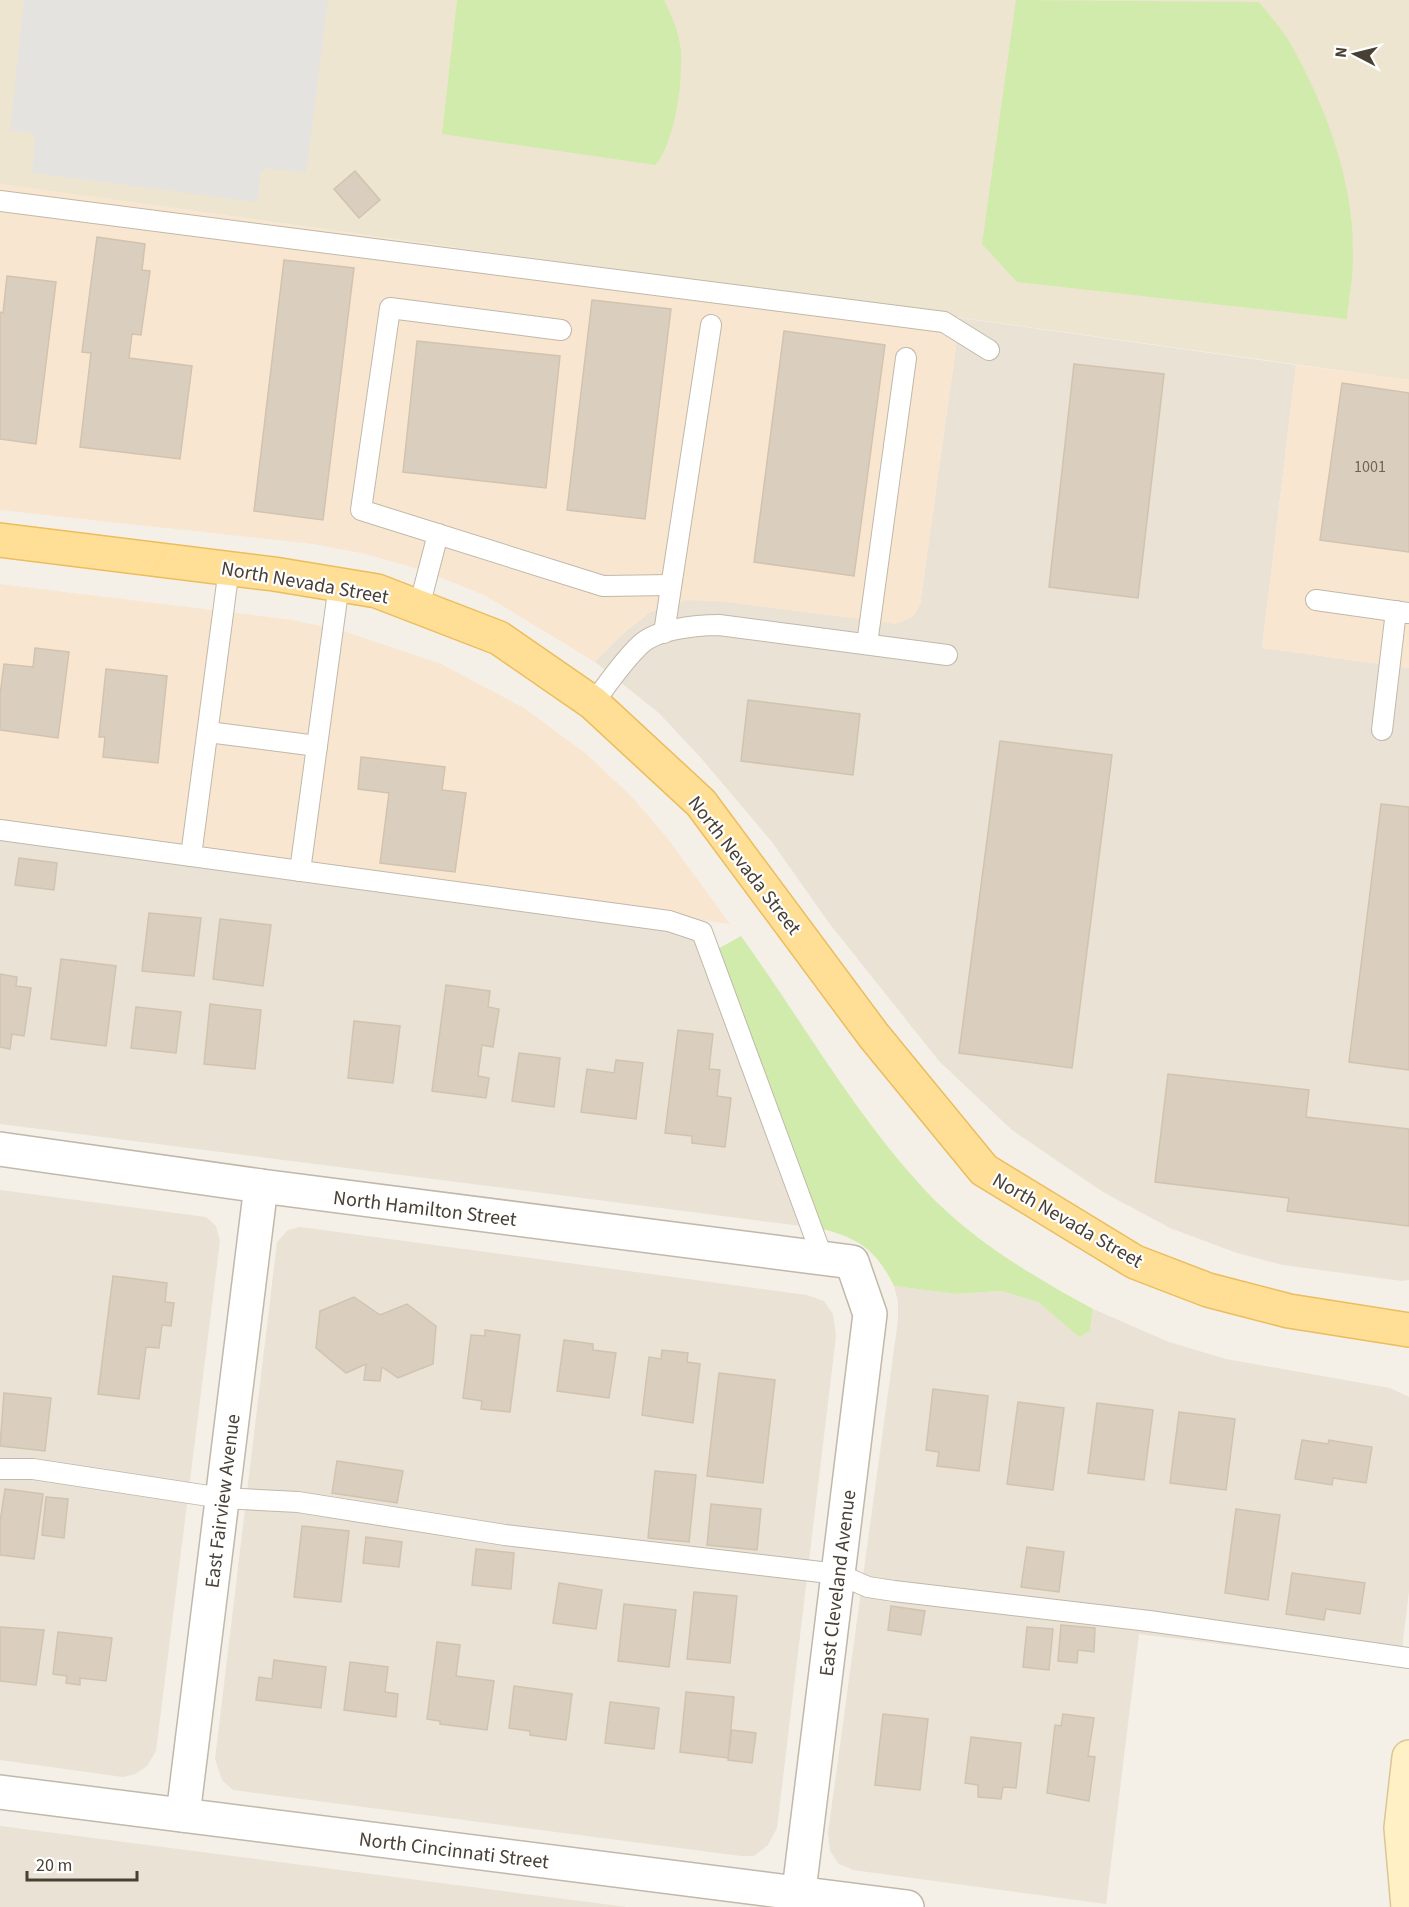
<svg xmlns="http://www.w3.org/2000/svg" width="1409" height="1907" viewBox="0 0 1409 1907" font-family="'Source Sans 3',sans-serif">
	<rect width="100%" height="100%" fill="#f4f0e7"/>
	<g fill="#e9e2d5">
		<path d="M960 318 1296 365 1262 648 1409 668V1280L1402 1281 1283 1265 1237 1253 1170 1228 1103 1192 1012 1130 939 1061 829 923 772 842 701 758 659 713 595 662 621 635 650 612 687 600 920 605Z"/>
		<path d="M0 825 693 919 818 1228 0 1124Z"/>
		<path d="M0 1190 206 1217 216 1226 220 1241 156 1751 147 1766 135 1774 123 1777 0 1760Z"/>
		<path d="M300 1227 807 1295 824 1301 833 1314 836 1336 777 1828 768 1845 754 1856H741L233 1790 222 1780 215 1759 277 1242 288 1230Z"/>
		<path d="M894 1286 956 1294 1001 1291 1038 1302 1079 1337 1090 1331 1093 1309 1169 1342 1226 1359 1390 1388 1409 1397V1591L1400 1666 1139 1634 1106 1904 853 1870 839 1864 830 1851 828 1833 898 1320V1301Z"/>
		<path d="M0 1826 627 1907H0Z"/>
	</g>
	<g fill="#f8e6d1">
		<path d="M0 184 960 318 920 605 913 617 896 624 726 602 687 600 650 612 621 635 595 662 486 596 425 571 366 554 313 544 0 510Z"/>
		<path d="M1296 365 1409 380V668L1262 648Z"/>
		<path d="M0 584 292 620 340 630 441 664 524 708 585 753 632 797 668 839 730 924 0 825Z"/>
	</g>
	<path fill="#eee5d0" d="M0 0H1409V380L0 184Z"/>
	<g fill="#d1ebad">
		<path d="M457 0H664C671 14 677 28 680 44 685 72 675 145 655 165L442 134Z"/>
		<path d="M1016 0 1259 2C1270 16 1283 30 1292 46 1326 108 1353 179 1353 250 1354 273 1349 296 1347 319L1017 282 982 244Z"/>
		<path d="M741 936C801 1019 853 1112 923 1188 971 1240 1031 1275 1093 1309L1090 1331 1079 1337 1038 1302 1001 1291 956 1294 894 1286C876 1249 857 1237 818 1228L716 950Z"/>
	</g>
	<path fill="#e5e3df" d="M24 0H328L306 173 266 168 261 172 257 202 32 173 35 139 32 133 10 130Z"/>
	<g fill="#dacebf" stroke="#d2c3ae" stroke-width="1.5">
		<path d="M355 171 380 200 359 218 334 189Z"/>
		<path d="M97 237 145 244 142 270 150 271 141 335 132 334 129 358 192 366 180 459 80 447 91 353 82 352Z"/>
		<path d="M284 260 354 268 323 520 254 511Z"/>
		<path d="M7 276 56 282 36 444 0 439V312L3 313Z"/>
		<path d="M592 300 671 309 645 519 567 510Z"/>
		<path d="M784 331 885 345 854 576 754 562Z"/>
		<path d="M417 341 560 356 546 488 403 472Z"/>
		<path d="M1074 364 1164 374 1138 598 1049 587Z"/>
		<path d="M1342 383 1409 393V552L1320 540Z"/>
		<path d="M35 648 69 652 58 738 0 730V695L4 664 33 667Z"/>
		<path d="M106 669 167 676 158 763 103 757 105 737H99Z"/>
		<path d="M748 700 860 714 853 775 741 761Z"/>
		<path d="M1000 741 1112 755 1072 1068 959 1053Z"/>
		<path d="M361 757 445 767 442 790 466 793 455 872 380 863 389 793 358 789Z"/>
		<path d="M1381 804 1409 807V1070L1349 1062Z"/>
		<path d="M19 858 57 863 54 890 15 885Z"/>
		<path d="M149 913 201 918 194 976 142 971Z"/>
		<path d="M220 919 271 925 263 986 213 979Z"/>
		<path d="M61 959 116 966 106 1046 51 1039Z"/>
		<path d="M0 974 17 977 16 986 31 988 24 1036 12 1034 10 1049 0 1047Z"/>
		<path d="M446 985 490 991 488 1007 499 1009 493 1047 482 1045 478 1076 489 1078 486 1098 432 1091Z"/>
		<path d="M210 1004 261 1010 255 1069 204 1064Z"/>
		<path d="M136 1007 181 1012 176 1053 131 1048Z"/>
		<path d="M354 1021 400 1026 393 1083 348 1078Z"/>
		<path d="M678 1030 713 1034 709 1069 720 1070 717 1096 731 1098 725 1147 692 1143V1136L665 1133Z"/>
		<path d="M519 1053 560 1058 554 1107 512 1101Z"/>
		<path d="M616 1060 643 1063 636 1119 581 1112 587 1069 614 1073Z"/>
		<path d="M1168 1074 1309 1090 1306 1117 1409 1129V1226L1287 1211 1289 1198 1155 1182Z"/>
		<path d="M113 1276 167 1283 165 1302 174 1303 171 1326 162 1325 159 1348 146 1347 139 1399 98 1394Z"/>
		<path d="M354 1297 380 1315 407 1304 436 1326 433 1364 398 1378 382 1367 380 1381 364 1380 366 1364 346 1373 316 1348 320 1311Z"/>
		<path d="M485 1330 520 1335 510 1412 481 1409 482 1401 463 1398 471 1335 485 1336Z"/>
		<path d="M564 1340 593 1344V1350L616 1353 609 1398 557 1391Z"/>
		<path d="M662 1350 688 1353 687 1362 700 1364 693 1423 642 1415 649 1357 661 1359Z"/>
		<path d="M719 1373 775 1380 763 1483 707 1476Z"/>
		<path d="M933 1389 988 1396 979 1471 937 1466 939 1452 926 1450Z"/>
		<path d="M4 1393 51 1398 45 1451 0 1446Z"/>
		<path d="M1018 1402 1064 1408 1053 1490 1007 1484Z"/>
		<path d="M1097 1403 1153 1410 1144 1480 1088 1473Z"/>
		<path d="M1179 1412 1235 1419 1226 1490 1170 1483Z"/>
		<path d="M1302 1440 1328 1444 1329 1440 1372 1447 1366 1483 1333 1478 1332 1485 1295 1479Z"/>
		<path d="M337 1461 403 1471 397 1503 332 1493Z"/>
		<path d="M655 1471 696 1475 689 1542 648 1538Z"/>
		<path d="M5 1489 43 1494 34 1559 0 1555V1522Z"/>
		<path d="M46 1497 68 1499 64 1538 42 1535Z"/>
		<path d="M711 1504 761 1509 757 1550 707 1545Z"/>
		<path d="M1236 1509 1280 1515 1268 1600 1225 1593Z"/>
		<path d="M302 1526 349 1531 341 1602 294 1597Z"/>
		<path d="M366 1537 402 1542 399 1567 363 1563Z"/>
		<path d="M1027 1547 1064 1552 1059 1592 1021 1587Z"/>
		<path d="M476 1549 514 1553 511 1589 472 1585Z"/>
		<path d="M1292 1573 1365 1583 1360 1614 1326 1609 1324 1620 1286 1614Z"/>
		<path d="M559 1583 602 1590 596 1629 553 1623Z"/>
		<path d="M694 1592 737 1596 730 1663 687 1659Z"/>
		<path d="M624 1604 676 1610 669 1667 618 1661Z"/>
		<path d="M891 1606 925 1611 921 1635 888 1630Z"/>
		<path d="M1061 1625 1095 1628 1094 1652 1078 1650 1077 1663 1058 1661Z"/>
		<path d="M0 1627 44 1630 36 1685 0 1681Z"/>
		<path d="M1027 1627 1053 1629 1049 1670 1023 1667Z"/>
		<path d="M58 1632 112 1638 106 1681 80 1678V1685L66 1683 67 1676 53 1674Z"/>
		<path d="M437 1642 460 1645 456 1676 494 1681 487 1730 440 1724V1721L427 1719Z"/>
		<path d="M274 1660 326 1667 321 1708 256 1700 259 1677 272 1679Z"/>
		<path d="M350 1662 388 1667 385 1692 398 1694 396 1717 344 1710Z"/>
		<path d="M514 1686 572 1694 566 1740 530 1735V1731L509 1728Z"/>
		<path d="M686 1692 734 1697 728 1758 680 1752Z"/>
		<path d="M610 1702 659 1708 654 1749 605 1743Z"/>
		<path d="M883 1714 928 1719 920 1790 875 1785Z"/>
		<path d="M1063 1714 1094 1718 1088 1756 1095 1757 1089 1801 1047 1793 1055 1725 1061 1726Z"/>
		<path d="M732 1730 756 1733 752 1763 728 1760Z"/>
		<path d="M971 1737 1021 1743 1016 1788 1003 1787 1001 1799 978 1797V1785L965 1783Z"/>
	</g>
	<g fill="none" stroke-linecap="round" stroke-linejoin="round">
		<defs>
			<g id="service">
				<path d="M0 201 944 322 989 350"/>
				<path d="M561 330 390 308 361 510 603 586 671 585"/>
				<path d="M1316 600 1408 613"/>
				<path d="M419 607 438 534"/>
				<path d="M664 633 711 325"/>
				<path d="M867 644 906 358"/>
				<path d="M593 703C608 684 622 662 640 645 656 629 697 625 719 625L947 655"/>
				<path d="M1382 730 1396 611"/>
				<path d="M208 732 317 746"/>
				<path d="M0 830 669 921 702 932 823 1259"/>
				<path d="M191 856 229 568"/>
				<path d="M300 871 339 584"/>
				<path d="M0 1469H33L222 1498 298 1502 505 1535 838 1574 868 1587 894 1591 1149 1621 1409 1658"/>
			</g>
			<g id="minor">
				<path d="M0 1149 261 1186 852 1262 870 1314 797 1907"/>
				<path d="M0 1792 907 1907"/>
				<path d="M183 1815 261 1186"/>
			</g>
			<path id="secondary" d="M1408 1907 1401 1828 1409 1757"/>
			<path id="primary" d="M0 540 274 574 377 591 499 638 593 703 701 803 874 1036 984 1170 1135 1262 1208 1290 1289 1311 1409 1330"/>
		</defs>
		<use href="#service" stroke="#c1b8a9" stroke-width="22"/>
		<use href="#minor" stroke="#c1b8a9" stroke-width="36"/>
		<use href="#secondary" stroke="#dac696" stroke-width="36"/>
		<use href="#primary" stroke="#ebbd5e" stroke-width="36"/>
		<use href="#service" stroke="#fff" stroke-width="20"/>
		<use href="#minor" stroke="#fff" stroke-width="33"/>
		<use href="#secondary" stroke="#fff0c6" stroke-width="33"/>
		<use href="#primary" stroke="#ffde95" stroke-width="33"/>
	</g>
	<g text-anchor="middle" stroke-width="4.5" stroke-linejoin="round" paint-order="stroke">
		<g font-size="16" fill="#6c6458">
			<text x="1370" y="472">1001</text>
		</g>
		<g font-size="20" fill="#484035" stroke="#fff">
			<text transform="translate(305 582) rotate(10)" y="7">North Nevada Street</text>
			<text transform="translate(745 865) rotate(52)" y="7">North Nevada Street</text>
			<text transform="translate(425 1208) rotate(7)" y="7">North Hamilton Street</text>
			<text transform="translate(1068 1220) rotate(30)" y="7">North Nevada Street</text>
			<text transform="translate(222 1501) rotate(-83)" y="7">East Fairview Avenue</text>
			<text transform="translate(837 1583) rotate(-83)" y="7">East Cleveland Avenue</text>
			<text transform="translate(454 1850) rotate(7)" y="7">North Cincinnati Street</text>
		</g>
	</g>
	<g transform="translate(1355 54) rotate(277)" stroke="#ffffff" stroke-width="4.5" paint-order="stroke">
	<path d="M0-4.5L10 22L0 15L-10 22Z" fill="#484035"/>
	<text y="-9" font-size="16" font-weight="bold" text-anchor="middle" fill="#484035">N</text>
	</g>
	<path d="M27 1871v9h110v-9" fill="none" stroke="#484035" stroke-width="3"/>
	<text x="36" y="1871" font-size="18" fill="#484035" stroke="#ffffff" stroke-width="4.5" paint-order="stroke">20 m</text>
</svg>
